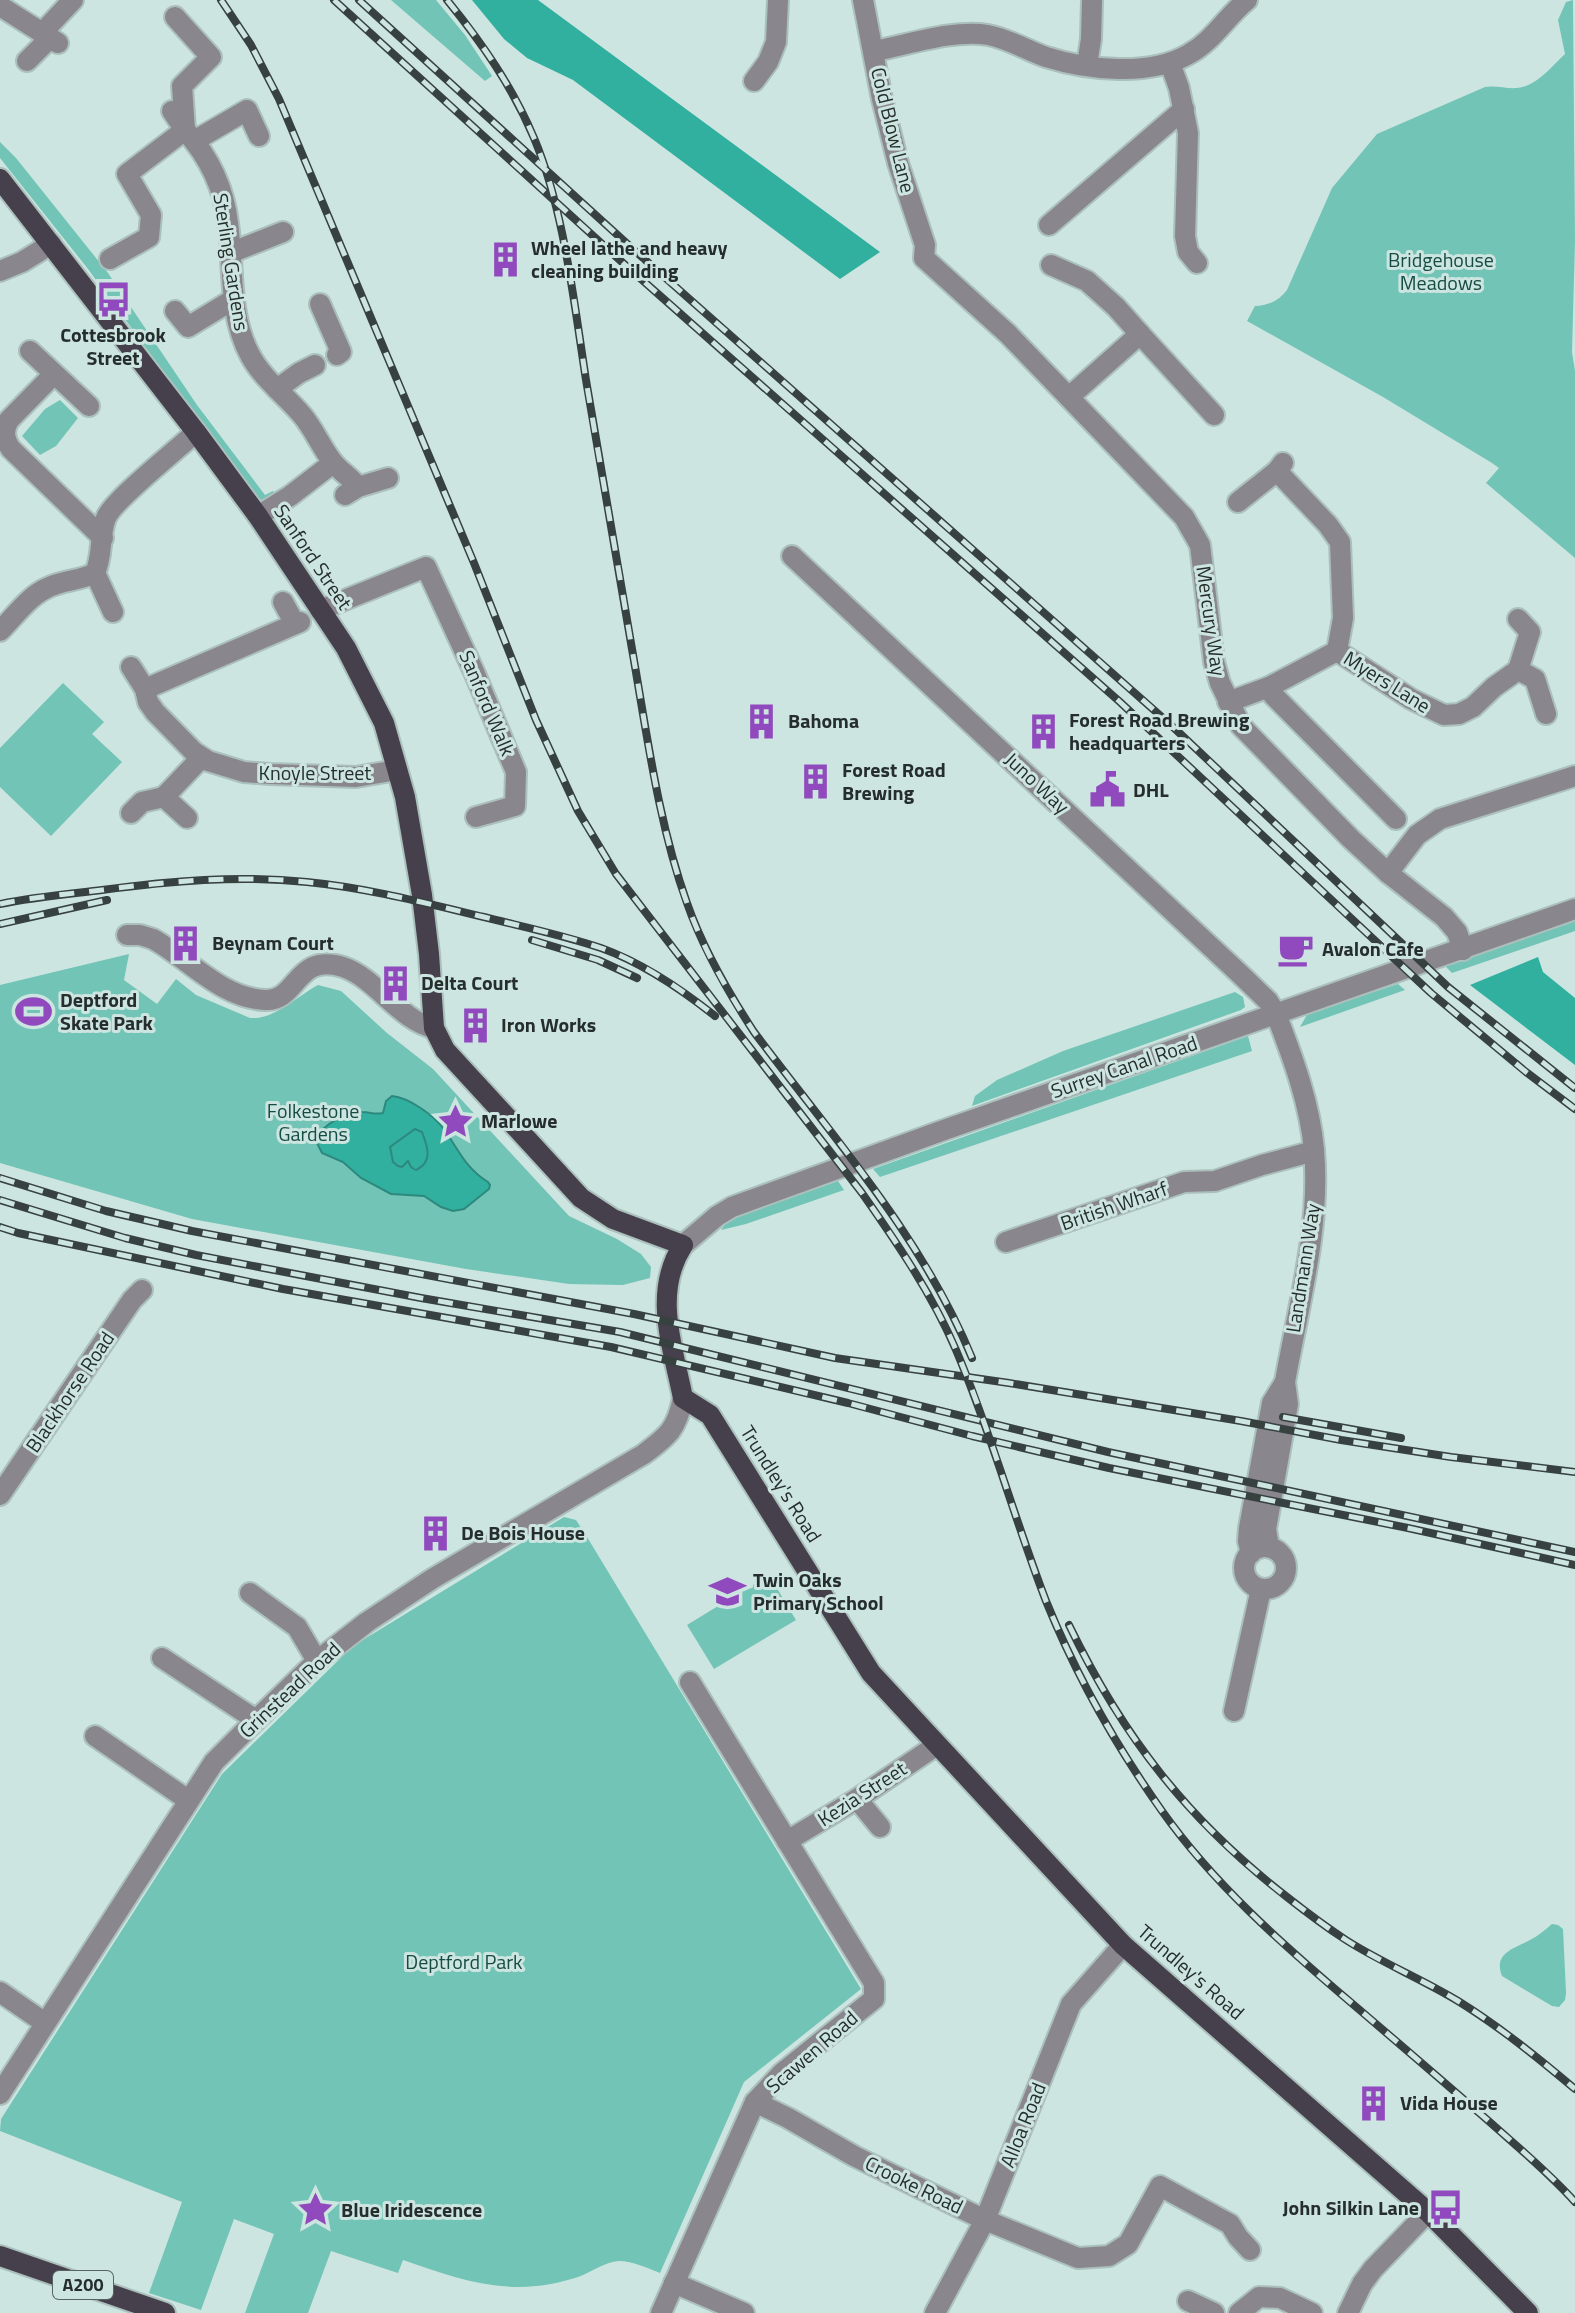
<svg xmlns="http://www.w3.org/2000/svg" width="1575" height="2313" viewBox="0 0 1575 2313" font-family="'Titillium Web',sans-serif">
	<rect width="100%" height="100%" fill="#cde5e0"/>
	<g fill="#71c4b6">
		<path d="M391 0H436L465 35 492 76 485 81Z"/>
		<path d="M1573 0 1575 241 1572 352 1575 371V558L1486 483 1499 468 1492 463 1383 397 1247 321 1255 306C1267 306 1279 301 1287 290L1332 188 1377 134 1485 87C1496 85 1506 89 1517 88 1536 87 1552 66 1565 54L1558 20 1566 2Z"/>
		<path d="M0 142 16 158 108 273 197 405 265 495 273 491 275 494 262 500 255 496 88 269 0 158Z"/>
		<path d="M60 400 78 418 56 446 40 455 22 436 45 409Z"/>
		<path d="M63 683 104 722 92 734 122 762 51 836 0 787V748Z"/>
		<path d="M1575 921V931L1452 973 1445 966Z"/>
		<path d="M129 954 124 980 157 1004 176 979 196 995 250 1018C275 1020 297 996 318 985L341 991 387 1033 433 1069 569 1216 617 1239 641 1254 651 1267 650 1278 623 1285 569 1284 466 1269 192 1219 0 1163V985Z"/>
		<path d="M1398 984 1405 990 1300 1027 1308 1013Z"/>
		<path d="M1235 992 1243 997 1245 1007 1241 1010 972 1106 975 1096 997 1080 1063 1051Z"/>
		<path d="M1248 1036 1252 1051 880 1177 873 1169Z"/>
		<path d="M838 1181 844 1190 746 1224 721 1230 728 1220Z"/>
		<path d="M564 1517 576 1520 587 1537 861 1989 744 2082 660 2273C647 2268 633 2261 619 2261 604 2262 592 2272 578 2277 565 2281 550 2285 536 2286 489 2291 446 2275 403 2260L398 2273 331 2251 308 2313H245L274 2234 234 2219 201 2310 149 2293 182 2202 0 2131 1 2119 222 1774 353 1646Z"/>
		<path d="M769 1575 796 1620 714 1669 687 1625Z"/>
		<path d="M1552 1924 1558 1925 1563 1929 1566 1993 1565 2000 1559 2007 1552 2006 1502 1976C1493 1953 1514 1949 1530 1940 1538 1936 1545 1930 1552 1924Z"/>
	</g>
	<g fill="#31b0a0">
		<path d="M472 0H538L880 252 840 279 573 80 527 58 504 39Z"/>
		<path d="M1538 957 1543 972 1575 998V1065L1470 985Z"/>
		<path d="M415 1129 422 1131C427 1145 433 1159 418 1169L411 1167 408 1161 401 1167C393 1165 389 1155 390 1147Z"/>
	</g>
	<path fill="#31b0a0" stroke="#2d897d" stroke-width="2" fill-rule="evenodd" d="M392 1096C410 1098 433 1115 444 1129 458 1149 466 1169 488 1182L490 1185 489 1189 464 1209 453 1211 441 1207 424 1196 391 1194 361 1178 343 1162 322 1153 315 1139C323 1125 346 1111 362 1112 371 1112 374 1115 383 1113L386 1101ZM415 1129 422 1132C427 1145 434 1162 416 1170L411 1167 408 1161 402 1167 398 1166 393 1162 390 1147Z"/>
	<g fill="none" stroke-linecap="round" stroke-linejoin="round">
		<defs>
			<g id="minor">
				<path d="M863 0 882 99 898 163 925 245 924 258 1008 334 1184 517 1200 545 1214 662 1220 683 1241 726 1351 839 1388 873 1444 917 1457 932 1463 950"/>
				<path d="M0 6 58 43"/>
				<path d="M42 33 73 0"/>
				<path d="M874 51C908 45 953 29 988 35 1009 39 1026 50 1046 57 1087 70 1150 77 1189 54 1213 41 1226 17 1247 0"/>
				<path d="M27 61 50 38"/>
				<path d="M1170 63 1179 88 1188 133 1185 236 1188 252 1197 263"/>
				<path d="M1087 65 1091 39 1092 0"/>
				<path d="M754 81 768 62 776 42 778 0"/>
				<path d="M172 111 185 130 182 86 211 57 175 17"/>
				<path d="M194 141 247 110 259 136"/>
				<path d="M1049 225 1184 109"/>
				<path d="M230 253 283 232"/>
				<path d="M110 259 149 237 151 215 127 174 185 130C208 156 224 188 228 223 234 267 228 314 250 355 262 378 285 395 302 415 314 429 321 447 332 461 339 471 351 477 358 487"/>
				<path d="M1051 265 1087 281 1116 307 1140 334"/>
				<path d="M0 271 22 262 51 244"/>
				<path d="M320 304 341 352 337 355"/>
				<path d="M175 311 188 327 234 299"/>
				<path d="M30 351 89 406"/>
				<path d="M54 374 9 420C3 430 4 439 11 449L103 538"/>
				<path d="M277 389 299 373 315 365"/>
				<path d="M1069 397 1140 334 1214 415"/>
				<path d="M1283 463 1277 471 1328 525 1340 542 1343 618 1337 651"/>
				<path d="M345 495 358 487 388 478"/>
				<path d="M1238 502 1277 471"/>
				<path d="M258 516 290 496 333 463"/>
				<path d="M792 556 1240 974 1268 1001 1276 1014C1293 1058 1310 1104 1314 1150 1321 1227 1298 1307 1285 1382L1288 1404 1266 1529 1269 1547"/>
				<path d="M283 602 295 624"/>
				<path d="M320 610 426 567 475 674 516 772 515 806 476 817"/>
				<path d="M113 612 95 573C103 556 99 536 106 518 113 500 177 450 196 432"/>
				<path d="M1518 619 1530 632 1518 670"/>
				<path d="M0 631C14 617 29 596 47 588 62 580 80 581 95 573"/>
				<path d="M1337 651 1411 699 1444 715 1459 714 1473 707 1494 687 1518 670 1535 679 1546 714"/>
				<path d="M131 667 145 689 148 702 155 712 194 752 208 761 244 772 270 774 356 777 397 770"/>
				<path d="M1269 687 1273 695 1396 819"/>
				<path d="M145 689 300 622"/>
				<path d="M1228 702 1269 687 1337 651"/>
				<path d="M164 797 201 758"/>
				<path d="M131 813 142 802 164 797 187 818"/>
				<path d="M1388 873 1417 835 1440 819 1575 776"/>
				<path d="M127 935H140L153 939C189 959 221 998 265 1000 298 1002 295 952 343 967 376 978 400 1021 434 1028"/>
				<path d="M1006 1242 1184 1182 1215 1181 1262 1165 1314 1151"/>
				<path d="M683 1245 717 1216 732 1207 944 1130 1575 909"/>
				<path d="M0 1495 132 1300 142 1290"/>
				<circle cx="1265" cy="1568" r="21"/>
				<path d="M1251 1553 1248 1541 1249 1528 1272 1403 1285 1382"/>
				<path d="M250 1593 297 1627 317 1661"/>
				<path d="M162 1658 256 1720"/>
				<path d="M1234 1711 1261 1589"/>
				<path d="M95 1736 188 1800"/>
				<path d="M857 1799 880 1827"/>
				<path d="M787 1841 857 1799 937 1745"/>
				<path d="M0 1992 45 2023"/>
				<path d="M0 2094 214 1762 256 1720 317 1661 367 1622 432 1579 644 1454C668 1436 677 1429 683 1398"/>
				<path d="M755 2102 788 2118 854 2156 985 2220 1078 2258 1109 2256 1128 2244 1160 2186 1230 2224 1238 2237 1250 2250"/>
				<path d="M674 2283 744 2313"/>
				<path d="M1188 2301 1214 2313"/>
				<path d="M661 2313 755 2102 782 2073 874 1999V1983L690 1682"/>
				<path d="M935 2313 985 2220 1071 2004 1123 1945"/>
				<path d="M1239 2313 1259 2297 1280 2298 1312 2313"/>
				<path d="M1348 2313 1362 2284 1373 2269 1428 2212"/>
			</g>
			<g id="major">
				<path d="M0 179 196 432 258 516 346 648 384 723 405 797 422 895 429 954 434 1028 445 1050 581 1198 613 1219 683 1245C652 1293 673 1347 683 1398L710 1415 871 1673 1123 1945 1428 2212 1528 2313"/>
				<path d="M0 2256 165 2313"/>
			</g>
		</defs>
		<use href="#minor" stroke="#abc0bc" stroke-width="24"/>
		<use href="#major" stroke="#abc0bc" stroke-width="24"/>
		<use href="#minor" stroke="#8a868e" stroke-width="20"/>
		<use href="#major" stroke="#463f4c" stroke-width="20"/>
		<defs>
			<g id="rail">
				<path d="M221 0 251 45 279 99 474 563 536 720 578 811 616 874 862 1193C897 1243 932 1294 956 1350 991 1432 1014 1518 1046 1601 1076 1675 1116 1746 1162 1811 1213 1883 1281 1943 1348 2000 1396 2041 1444 2082 1492 2124 1520 2149 1550 2174 1575 2202"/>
				<path d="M334 0 623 263 1120 702 1431 993 1526 1072 1575 1109"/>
				<path d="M359 0 634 250 1172 726 1448 987 1575 1088"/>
				<path d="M447 0C482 43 512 86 534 138 564 209 574 303 586 380 601 470 617 559 632 649 647 734 658 822 687 903 703 949 728 992 754 1032 832 1136 922 1236 972 1358"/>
				<path d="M0 904C33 897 68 894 102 890 170 881 238 875 307 882 368 888 425 903 484 917 524 927 563 935 601 948 643 963 681 989 715 1016"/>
				<path d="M0 924 107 900"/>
				<path d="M532 940 598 960 637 978"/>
				<path d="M0 1178 106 1211 192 1231 634 1314 835 1358 1009 1383 1241 1421 1341 1440 1451 1457 1575 1472"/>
				<path d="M0 1200 125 1238 196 1255 421 1298 620 1332 1108 1452 1575 1552"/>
				<path d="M0 1227 18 1233 283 1289 611 1347 848 1403 972 1436 1109 1468 1408 1528 1575 1565"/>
				<path d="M1283 1417 1401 1438"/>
				<path d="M1069 1625C1123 1737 1188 1820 1287 1897 1306 1912 1326 1927 1346 1940 1382 1963 1422 1979 1458 2001 1500 2027 1537 2057 1575 2089"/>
			</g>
		</defs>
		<use href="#rail" stroke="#374240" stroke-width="8"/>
		<use href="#rail" stroke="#cde5e0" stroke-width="5" stroke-dasharray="15" stroke-linecap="butt"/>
	</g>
	<defs>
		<symbol id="building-bare" viewBox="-9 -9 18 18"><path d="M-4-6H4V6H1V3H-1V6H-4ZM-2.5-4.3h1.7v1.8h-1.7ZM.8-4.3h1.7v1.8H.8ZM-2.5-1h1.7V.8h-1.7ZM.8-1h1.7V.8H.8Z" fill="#904abe" stroke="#cde5e0" stroke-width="2.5" paint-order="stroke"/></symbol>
		<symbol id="bus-bare" viewBox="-9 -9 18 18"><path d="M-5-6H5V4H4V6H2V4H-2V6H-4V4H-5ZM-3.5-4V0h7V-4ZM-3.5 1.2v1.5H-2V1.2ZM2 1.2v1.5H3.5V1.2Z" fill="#904abe" stroke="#cde5e0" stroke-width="2.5" paint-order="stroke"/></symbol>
		<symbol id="civic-bare" viewBox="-9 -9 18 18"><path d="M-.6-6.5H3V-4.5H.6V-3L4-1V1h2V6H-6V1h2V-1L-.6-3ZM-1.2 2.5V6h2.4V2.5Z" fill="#904abe" stroke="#cde5e0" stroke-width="2.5" paint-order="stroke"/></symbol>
		<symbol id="cafe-bare" viewBox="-9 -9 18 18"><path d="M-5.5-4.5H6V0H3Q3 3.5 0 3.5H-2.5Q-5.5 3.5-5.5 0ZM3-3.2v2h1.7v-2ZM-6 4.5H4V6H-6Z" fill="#904abe" stroke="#cde5e0" stroke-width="2.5" paint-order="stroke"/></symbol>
		<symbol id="stadium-bare" viewBox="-9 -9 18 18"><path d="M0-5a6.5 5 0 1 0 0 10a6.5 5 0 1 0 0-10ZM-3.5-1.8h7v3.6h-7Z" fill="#904abe" stroke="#cde5e0" stroke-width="2.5" paint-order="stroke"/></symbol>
		<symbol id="sight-bare" viewBox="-9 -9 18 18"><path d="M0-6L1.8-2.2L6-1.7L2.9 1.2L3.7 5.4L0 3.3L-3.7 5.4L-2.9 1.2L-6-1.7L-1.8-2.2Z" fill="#904abe" stroke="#cde5e0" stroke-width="2.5" paint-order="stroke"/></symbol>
		<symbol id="school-bare" viewBox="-9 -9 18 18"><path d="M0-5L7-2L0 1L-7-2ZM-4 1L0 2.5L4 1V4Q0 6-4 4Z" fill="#904abe" stroke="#cde5e0" stroke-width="2.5" paint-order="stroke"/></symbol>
	</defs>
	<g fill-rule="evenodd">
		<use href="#building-bare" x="480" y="234" width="51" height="51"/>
		<use href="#bus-bare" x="88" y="274" width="51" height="51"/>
		<use href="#building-bare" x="736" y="696" width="51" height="51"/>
		<use href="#building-bare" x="1018" y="706" width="51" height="51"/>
		<use href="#building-bare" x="790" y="756" width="51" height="51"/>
		<use href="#civic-bare" x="1082" y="764" width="51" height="51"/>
		<use href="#building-bare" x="160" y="918" width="51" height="51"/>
		<use href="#cafe-bare" x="1270" y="924" width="51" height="51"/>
		<use href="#building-bare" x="370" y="958" width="51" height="51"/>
		<use href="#stadium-bare" x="8" y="986" width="51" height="51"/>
		<use href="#building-bare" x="450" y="1000" width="51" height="51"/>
		<use href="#sight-bare" x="430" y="1096" width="51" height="51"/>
		<use href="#building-bare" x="410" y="1508" width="51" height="51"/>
		<use href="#school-bare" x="702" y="1566" width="51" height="51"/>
		<use href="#building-bare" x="1348" y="2078" width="51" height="51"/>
		<use href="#bus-bare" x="1420" y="2182" width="51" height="51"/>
		<use href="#sight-bare" x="290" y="2184" width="51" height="51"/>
	</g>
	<g text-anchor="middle" stroke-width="6" stroke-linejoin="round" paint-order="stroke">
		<rect fill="#cde5e0" stroke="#576562" stroke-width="2" x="53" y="2271" width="60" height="28" rx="6"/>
		<g font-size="18" font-weight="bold" fill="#252e2c">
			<text x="83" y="2291">A200</text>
		</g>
		<g font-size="20" fill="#252e2c" stroke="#cde5e0">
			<text transform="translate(893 130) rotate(76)" y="7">Cold Blow Lane</text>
			<text transform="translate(231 262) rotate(81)" y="7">Sterling Gardens</text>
			<text transform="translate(313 557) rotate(56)" y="7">Sanford Street</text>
			<text transform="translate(1211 621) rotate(82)" y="7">Mercury Way</text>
			<text transform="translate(1387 682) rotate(32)" y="7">Myers Lane</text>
			<text transform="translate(487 703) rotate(67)" y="7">Sanford Walk</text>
			<text x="315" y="780">Knoyle Street</text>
			<text transform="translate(1037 783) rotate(43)" y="7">Juno Way</text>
			<text transform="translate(1124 1067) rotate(-19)" y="7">Surrey Canal Road</text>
			<text transform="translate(1114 1206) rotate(-19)" y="7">British Wharf</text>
			<text transform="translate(1303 1268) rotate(-81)" y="7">Landmann Way</text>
			<text transform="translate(70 1392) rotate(-56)" y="7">Blackhorse Road</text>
			<text transform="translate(781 1484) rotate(58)" y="7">Trundley's Road</text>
			<text transform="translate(290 1690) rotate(-43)" y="7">Grinstead Road</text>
			<text transform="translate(862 1794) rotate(-33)" y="7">Kezia Street</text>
			<text transform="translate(1191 1972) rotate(41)" y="7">Trundley's Road</text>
			<text transform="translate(812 2052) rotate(-41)" y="7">Scawen Road</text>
			<text transform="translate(1023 2125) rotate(-68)" y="7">Alloa Road</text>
			<text transform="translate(914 2185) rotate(26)" y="7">Crooke Road</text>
		</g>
		<g font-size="20" font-weight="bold" fill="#252e2c" stroke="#cde5e0" text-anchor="start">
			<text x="531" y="255">Wheel lathe and heavy<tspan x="531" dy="23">cleaning building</tspan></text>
			<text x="113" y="342" text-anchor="middle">Cottesbrook<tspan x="113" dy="23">Street</tspan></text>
			<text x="1069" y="727">Forest Road Brewing<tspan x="1069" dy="23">headquarters</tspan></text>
			<text x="788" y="728">Bahoma</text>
			<text x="842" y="777">Forest Road<tspan x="842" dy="23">Brewing</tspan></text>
			<text x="1133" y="797">DHL</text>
			<text x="212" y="950">Beynam Court</text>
			<text x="1322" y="956">Avalon Cafe</text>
			<text x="421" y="990">Delta Court</text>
			<text x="60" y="1007">Deptford<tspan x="60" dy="23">Skate Park</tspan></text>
			<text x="501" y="1032">Iron Works</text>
			<text x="481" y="1128">Marlowe</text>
			<text x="461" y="1540">De Bois House</text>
			<text x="753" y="1587">Twin Oaks<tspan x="753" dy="23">Primary School</tspan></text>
			<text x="1400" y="2110">Vida House</text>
			<text x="1419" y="2215" text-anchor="end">John Silkin Lane</text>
			<text x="341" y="2217">Blue Iridescence</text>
		</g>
		<g font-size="20" fill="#174c44" stroke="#cde5e0">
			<text x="1441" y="267">Bridgehouse<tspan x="1441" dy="23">Meadows</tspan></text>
			<text x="313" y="1118">Folkestone<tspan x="313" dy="23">Gardens</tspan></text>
			<text x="464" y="1969">Deptford Park</text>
		</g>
	</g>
</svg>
